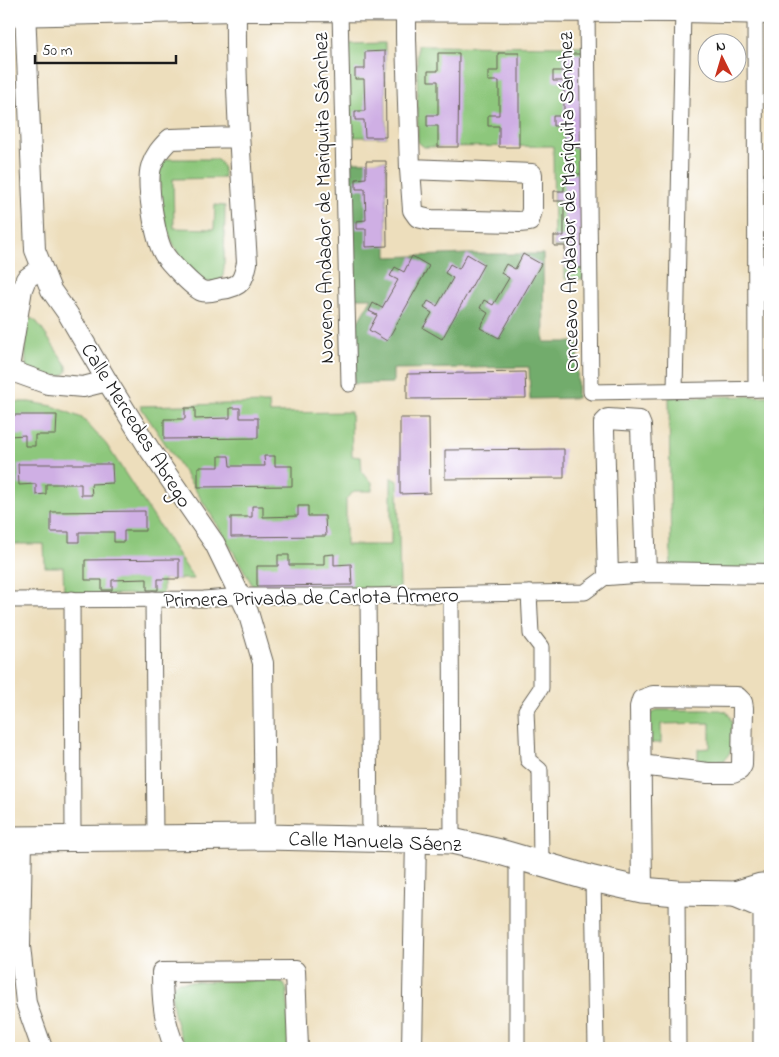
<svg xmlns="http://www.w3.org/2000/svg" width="779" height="1057" viewBox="0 0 779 1057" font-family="'Indie Flower',sans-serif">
	<rect width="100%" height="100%" fill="#fff"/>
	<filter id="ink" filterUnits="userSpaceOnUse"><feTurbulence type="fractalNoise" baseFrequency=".02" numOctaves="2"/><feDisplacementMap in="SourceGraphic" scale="10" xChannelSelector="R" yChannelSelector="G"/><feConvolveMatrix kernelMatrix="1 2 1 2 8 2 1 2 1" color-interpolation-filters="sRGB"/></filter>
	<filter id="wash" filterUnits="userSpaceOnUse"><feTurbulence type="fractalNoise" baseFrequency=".0096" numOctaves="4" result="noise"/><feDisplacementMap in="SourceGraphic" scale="20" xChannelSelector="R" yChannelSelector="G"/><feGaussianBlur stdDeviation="1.12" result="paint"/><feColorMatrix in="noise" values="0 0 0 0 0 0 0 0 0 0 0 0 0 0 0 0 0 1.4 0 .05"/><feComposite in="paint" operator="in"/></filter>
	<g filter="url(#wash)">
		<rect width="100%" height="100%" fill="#eddebc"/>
		<g fill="#8dc77c" stroke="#54724c">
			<path d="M385 43 386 137H349L348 44Z"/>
			<path d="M417 45 584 46V279H565V247H554L553 146 424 147 418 142Z"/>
			<path d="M167 159H215C224 163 224 170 224 178L173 179 174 228 214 229 215 205 225 206 224 268 223 276 219 283 194 281C174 249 160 223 160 184 159 174 158 166 167 159Z"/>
			<path d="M31 318 37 322 67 366V372L62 376H38L26 369 25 323Z"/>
			<path d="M770 396V570L671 572 669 397Z"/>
			<path d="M9 402H29L53 406 82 418 106 444 194 579H163V594L64 595 63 567H45L44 544H9Z"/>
			<path d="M269 403 270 413 351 412 352 456 361 457 362 473 372 482V491H354L346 499V545H391V477L398 481 400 588 256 592C221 527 181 467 140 406Z"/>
			<path d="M657 710H720L727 712 730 717 732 723 731 749 729 754 723 761H698V749L710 748V723L661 724V743H648C648 731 644 715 657 710Z"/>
			<path d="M273 980 284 984 287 990 290 1041 286 1048H187C175 1028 173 1011 171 988L177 982Z"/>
		</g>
		<path fill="#72ac6c" stroke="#476444" d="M386 161 387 257 467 254H543L544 342H578L577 398 530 399 529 367 393 369V383L354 384 352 331 372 298H353L350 162Z"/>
		<g id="blocks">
			<g fill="#cfafe4">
				<path d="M385 51 386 137H365L364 120H355V111H365L364 79H355V69H365V52Z"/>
				<path d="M438 53H459L458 147H438V126H427V115H438V81H428V71H438Z"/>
				<path d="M498 53H519V147H499V126H488V115H499V81H488V71H498Z"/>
				<path d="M563 54H584V148L564 147V126H553V116H564V81H553V71H564Z"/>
				<path d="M366 161H386L387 246 366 247V229H356V221L366 220 365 189H356V179L366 178Z"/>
				<path d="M564 174H584V268H565V246H554V236H564V201H554V191H564Z"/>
				<path d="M467 254 484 264 442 339 423 328 432 313 424 308 428 301 437 306 453 278 445 273 450 264 459 269Z"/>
				<path d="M523 254 541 264 499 338 480 328 488 313 480 308 484 300 493 305 509 278 501 273 506 264 515 269Z"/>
				<path d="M412 256 429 266 387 341 369 330 377 315 369 311 373 303 382 308 398 280 390 276 395 267 404 272Z"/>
				<path d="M525 372 526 398 407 399V374Z"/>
				<path d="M185 408H195V419L230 418V408H240V418H258V438L164 439V419H185Z"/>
				<path d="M9 415H57L56 435H35V446H25V435L9 436Z"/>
				<path d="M400 418H429L430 493 400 494Z"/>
				<path d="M564 449V478L445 479V450Z"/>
				<path d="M219 456H229L230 466H265L264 456H275V466H292V486L198 487V467H219Z"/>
				<path d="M18 464H112L113 483 91 484 92 495H81V484H46V494L36 495V484L19 485Z"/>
				<path d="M252 506H263V517L298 516V506H308V516H325L326 536 231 537V517H252Z"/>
				<path d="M145 511V531H124V542H114V532H79V542H69V532H51V512Z"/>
				<path d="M334 554V565L351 564 352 585 257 586V566H278V555H289V565H324V555Z"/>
				<path d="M179 559V579H158V590H147V579L112 580V590H102V580H85V560Z"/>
			</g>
		</g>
	</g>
	<g filter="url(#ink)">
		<use href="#blocks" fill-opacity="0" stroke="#656054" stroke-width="1"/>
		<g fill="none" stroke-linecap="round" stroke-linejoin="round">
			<defs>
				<g id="pedestrian">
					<path d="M755 9 756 389"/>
					<path d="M340 12 349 384"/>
					<path d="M587 12 591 392 770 389"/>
					<path d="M675 390 683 9"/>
					<path d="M529 593 531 634 541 647V688L526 710 528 760 540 770 541 865"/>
					<path d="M451 595 452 841"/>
					<path d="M368 596 370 840"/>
					<path d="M72 599 73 838"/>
					<path d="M153 599 155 838"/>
					<path d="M9 600 204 599 241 596H368L585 592 608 575"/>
					<path d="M593 879 596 1048"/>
					<path d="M677 893 678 1048"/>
					<path d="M761 905V1048"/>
					<path d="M517 1048V858"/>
				</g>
				<g id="minor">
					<path d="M25 9 35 250 51 290 68 314 107 381 150 450 215 544 248 612 263 663 265 837"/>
					<path d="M236 11C235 95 242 179 247 263 243 281 241 287 221 289 216 290 208 293 202 291 194 288 169 262 164 254 155 239 146 184 151 167 155 155 161 148 170 139L239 137"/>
					<path d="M406 12V38L410 169 413 210 418 217 430 220 519 222 529 221 532 210V174L410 169"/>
					<path d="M9 16 236 11 683 12 770 14"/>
					<path d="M9 368 22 289 26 279 41 268"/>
					<path d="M9 370 48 384 83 387 107 381"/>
					<path d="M646 572 641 426 639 421 608 419 604 423V430L608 575 646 572 770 574"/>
					<path d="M640 765 708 773H733L739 770 742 765 743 708 742 702 737 697 653 696 642 700 640 707 642 890"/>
					<path d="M22 840 20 946 26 1003 42 1048"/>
					<path d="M175 1048C164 1022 162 1001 162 972L295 971 298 1048"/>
					<path d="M412 1048 416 839"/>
				</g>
				<g id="tertiary">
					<path d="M9 839 265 837 452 841 500 852 593 879 642 890 677 893 735 894 761 886H770"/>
					<path d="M735 894 761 905H770"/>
				</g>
			</defs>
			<use href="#pedestrian" stroke="#656054" stroke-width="17"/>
			<use href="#minor" stroke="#656054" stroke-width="22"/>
			<use href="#tertiary" stroke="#656054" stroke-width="27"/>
			<use href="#pedestrian" stroke="#fff" stroke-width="15"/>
			<use href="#minor" stroke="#fff" stroke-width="20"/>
			<use href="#tertiary" stroke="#fff" stroke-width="25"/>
		</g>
	</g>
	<g text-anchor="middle" stroke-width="4" stroke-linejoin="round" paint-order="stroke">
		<g font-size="21" fill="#1c1c1c" stroke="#fff">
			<text transform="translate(323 198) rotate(-91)" y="7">Noveno Andador de Mariquita Sánchez</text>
			<text transform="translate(568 202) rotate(-91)" y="7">Onceavo Andador de Mariquita Sánchez</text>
			<text transform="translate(137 425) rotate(58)" y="7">Calle Mercedes Abrego</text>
			<text transform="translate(311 597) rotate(-1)" y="7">Primera Privada de Carlota Armero</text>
			<text transform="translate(375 841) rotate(2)" y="7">Calle Manuela Sáenz</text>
		</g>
	</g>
	<rect width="779" height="1057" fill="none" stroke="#fff" stroke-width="30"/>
	<g transform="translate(722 58) rotate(355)"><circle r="24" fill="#ffffff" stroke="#a4a4a4"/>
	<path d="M0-4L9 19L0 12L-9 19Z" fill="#c8321e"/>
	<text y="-8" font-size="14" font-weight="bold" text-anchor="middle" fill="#1c1c1c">N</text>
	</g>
	<path d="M35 55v8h141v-8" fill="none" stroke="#1c1c1c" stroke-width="2.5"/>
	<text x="42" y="55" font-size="15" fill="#1c1c1c" stroke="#ffffff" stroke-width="4" paint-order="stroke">50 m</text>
</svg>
